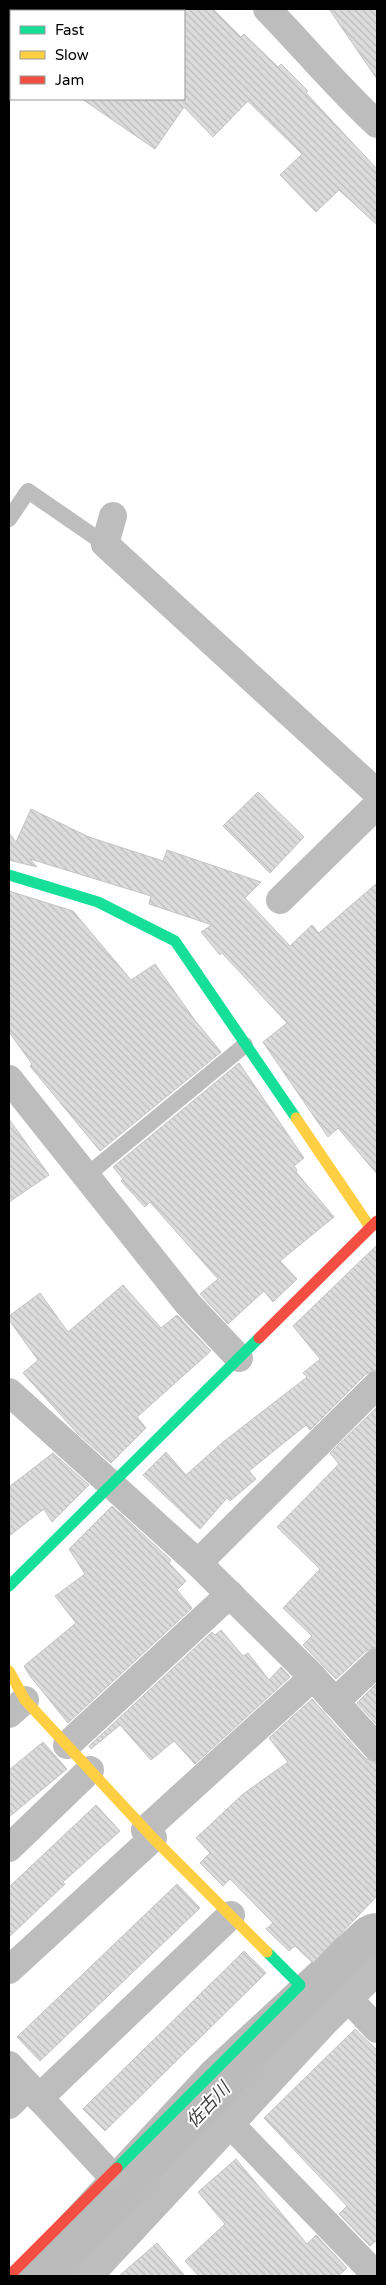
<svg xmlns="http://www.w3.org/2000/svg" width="386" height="2285" viewBox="0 0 386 2285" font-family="'Varela Round','Noto Sans JP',sans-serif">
	<defs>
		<pattern id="building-back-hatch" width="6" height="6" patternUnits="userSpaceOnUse" patternTransform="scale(1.25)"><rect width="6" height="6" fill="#dcdcdc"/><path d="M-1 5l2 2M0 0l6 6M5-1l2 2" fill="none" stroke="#bbb"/></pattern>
	</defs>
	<rect width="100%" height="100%" fill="#fff"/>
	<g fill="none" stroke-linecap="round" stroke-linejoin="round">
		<path stroke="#bbb" stroke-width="64" d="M49 2276 225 2086 377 1945"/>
	</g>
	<g fill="url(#building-back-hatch)" stroke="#c4c4c4">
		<path d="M184 9H213L241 37 244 34 278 67 281 64 308 91 306 93 377 169V225L339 190 316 212 280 175 302 154 248 101 213 137 184 107 155 149 82 99H184Z"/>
		<path d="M329 9H377V79Z"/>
		<path d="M258 792 304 837 270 873 223 826Z"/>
		<path d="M31 809 89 837 163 861 167 850 261 882 245 898 290 946 312 925 319 933 377 883V1174L338 1128 328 1137 263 1042 287 1023 222 953 220 955 201 932 212 925 149 904 151 896 30 859 37 867 9 860V833L16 842Z"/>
		<path d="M9 891 73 911 131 980 155 964 194 1019 221 1052 100 1151 30 1066 32 1064 9 1032Z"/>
		<path d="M239 1063 304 1158 294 1166 297 1170 296 1172 334 1217 280 1261 297 1279 273 1302 264 1291 228 1324 200 1294 218 1279 150 1202 145 1207 121 1181 123 1179 113 1167Z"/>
		<path d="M9 1119 49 1175 9 1202Z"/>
		<path d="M377 1245V1370L366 1374 310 1430 306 1425 249 1471 256 1479 230 1501 227 1498 200 1529 143 1475 166 1452 186 1475 223 1442 307 1377 303 1373 320 1359 293 1326Z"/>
		<path d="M123 1285 161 1328 177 1315 211 1351 137 1417 146 1428 111 1463 78 1434 23 1373 38 1360 9 1320V1316L40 1293 68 1332Z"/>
		<path d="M377 1407V1647L366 1651 336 1679 303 1645 312 1636 283 1608 320 1569 277 1527 339 1464 330 1453Z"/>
		<path d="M53 1453 89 1485 52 1522 44 1509 9 1536V1487Z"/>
		<path d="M112 1506 171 1560 169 1563 186 1581 177 1590 192 1608 68 1723 30 1676 24 1666 76 1623 55 1596 85 1574 69 1549Z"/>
		<path d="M221 1630 243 1656 248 1653 269 1680 281 1667 290 1677 195 1764 174 1741 151 1760 120 1725 91 1749 89 1746 212 1632 215 1635Z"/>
		<path d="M377 1683V1725L357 1703Z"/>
		<path d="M312 1699 365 1758 377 1763V1896L313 1963 295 1946 289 1951 266 1929 273 1923 230 1879 223 1886 200 1863 210 1853 196 1838 243 1794 288 1762 269 1738Z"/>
		<path d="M43 1742 67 1769 9 1817V1770Z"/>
		<path d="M96 1805 120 1831 63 1882 65 1884 9 1937V1887Z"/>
		<path d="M177 1884 200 1908 40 2061 17 2037Z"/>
		<path d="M244 1951 266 1973 105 2131 83 2109Z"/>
		<path d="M355 2029 377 2050V2240L370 2246 339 2214 347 2206 264 2118Z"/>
		<path d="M236 2159 307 2244 316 2235 347 2268 338 2276H199L185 2261 225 2224 198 2192Z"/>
		<path d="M157 2243 185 2276H119Z"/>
	</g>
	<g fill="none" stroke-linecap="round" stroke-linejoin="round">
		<g stroke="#bdbdbd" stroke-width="16">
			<path d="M9 519 28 491 105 544"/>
			<path d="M86 1176 245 1045"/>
		</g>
		<g stroke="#bdbdbd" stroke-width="28">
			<path d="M267 9C304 47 338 88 377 124"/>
			<path d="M113 516 105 544 377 793"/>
			<path d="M280 900 377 805"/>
			<path d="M9 1079 188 1304 239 1358"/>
			<path d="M9 1392 198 1563 313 1677 377 1748"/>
			<path d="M198 1563 377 1385"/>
			<path d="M335 1702 377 1662"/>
			<path d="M9 1714 25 1700"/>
			<path d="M67 1745 230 1594"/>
			<path d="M145 1830 313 1677"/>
			<path d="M9 1848 90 1770"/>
			<path d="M9 1970 153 1838"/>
			<path d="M348 1998 377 2029"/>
			<path d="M9 2065 110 2174"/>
			<path d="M39 2098 231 1915"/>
			<path d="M9 2105 28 2086"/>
			<path d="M230 2124 377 2276"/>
			<path d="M89 2276 326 2021 377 1971"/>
		</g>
		<g stroke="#16e098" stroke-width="11">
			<path d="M9 875 98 902 175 941 296 1118"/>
			<path d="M9 1586 259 1338"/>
			<path d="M117 2168 300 1985 267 1952"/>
		</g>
		<g stroke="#ffcf43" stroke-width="11">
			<path d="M296 1118 370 1227"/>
			<path d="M9 1671 25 1700 153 1838 267 1952"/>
		</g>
		<g stroke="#f24e42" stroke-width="11">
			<path d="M259 1338 377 1221"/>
			<path d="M9 2276 117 2168"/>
		</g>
	</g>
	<g text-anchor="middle" stroke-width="4" stroke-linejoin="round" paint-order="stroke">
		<g font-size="18" font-style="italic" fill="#3f3f3f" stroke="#fff">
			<text transform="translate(208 2105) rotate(-47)" y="6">佐古川</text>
		</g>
	</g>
	<rect width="386" height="2285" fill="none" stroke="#000000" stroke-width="20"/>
	<rect x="10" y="10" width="175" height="90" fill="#ffffff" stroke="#999999"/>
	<rect x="20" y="26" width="25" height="8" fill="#16e098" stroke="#999999"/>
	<text x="55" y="35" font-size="15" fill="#000000">Fast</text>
	<rect x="20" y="51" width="25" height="8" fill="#ffcf43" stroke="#999999"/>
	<text x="55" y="60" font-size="15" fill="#000000">Slow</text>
	<rect x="20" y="76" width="25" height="8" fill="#f24e42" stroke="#999999"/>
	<text x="55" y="85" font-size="15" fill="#000000">Jam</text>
</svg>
